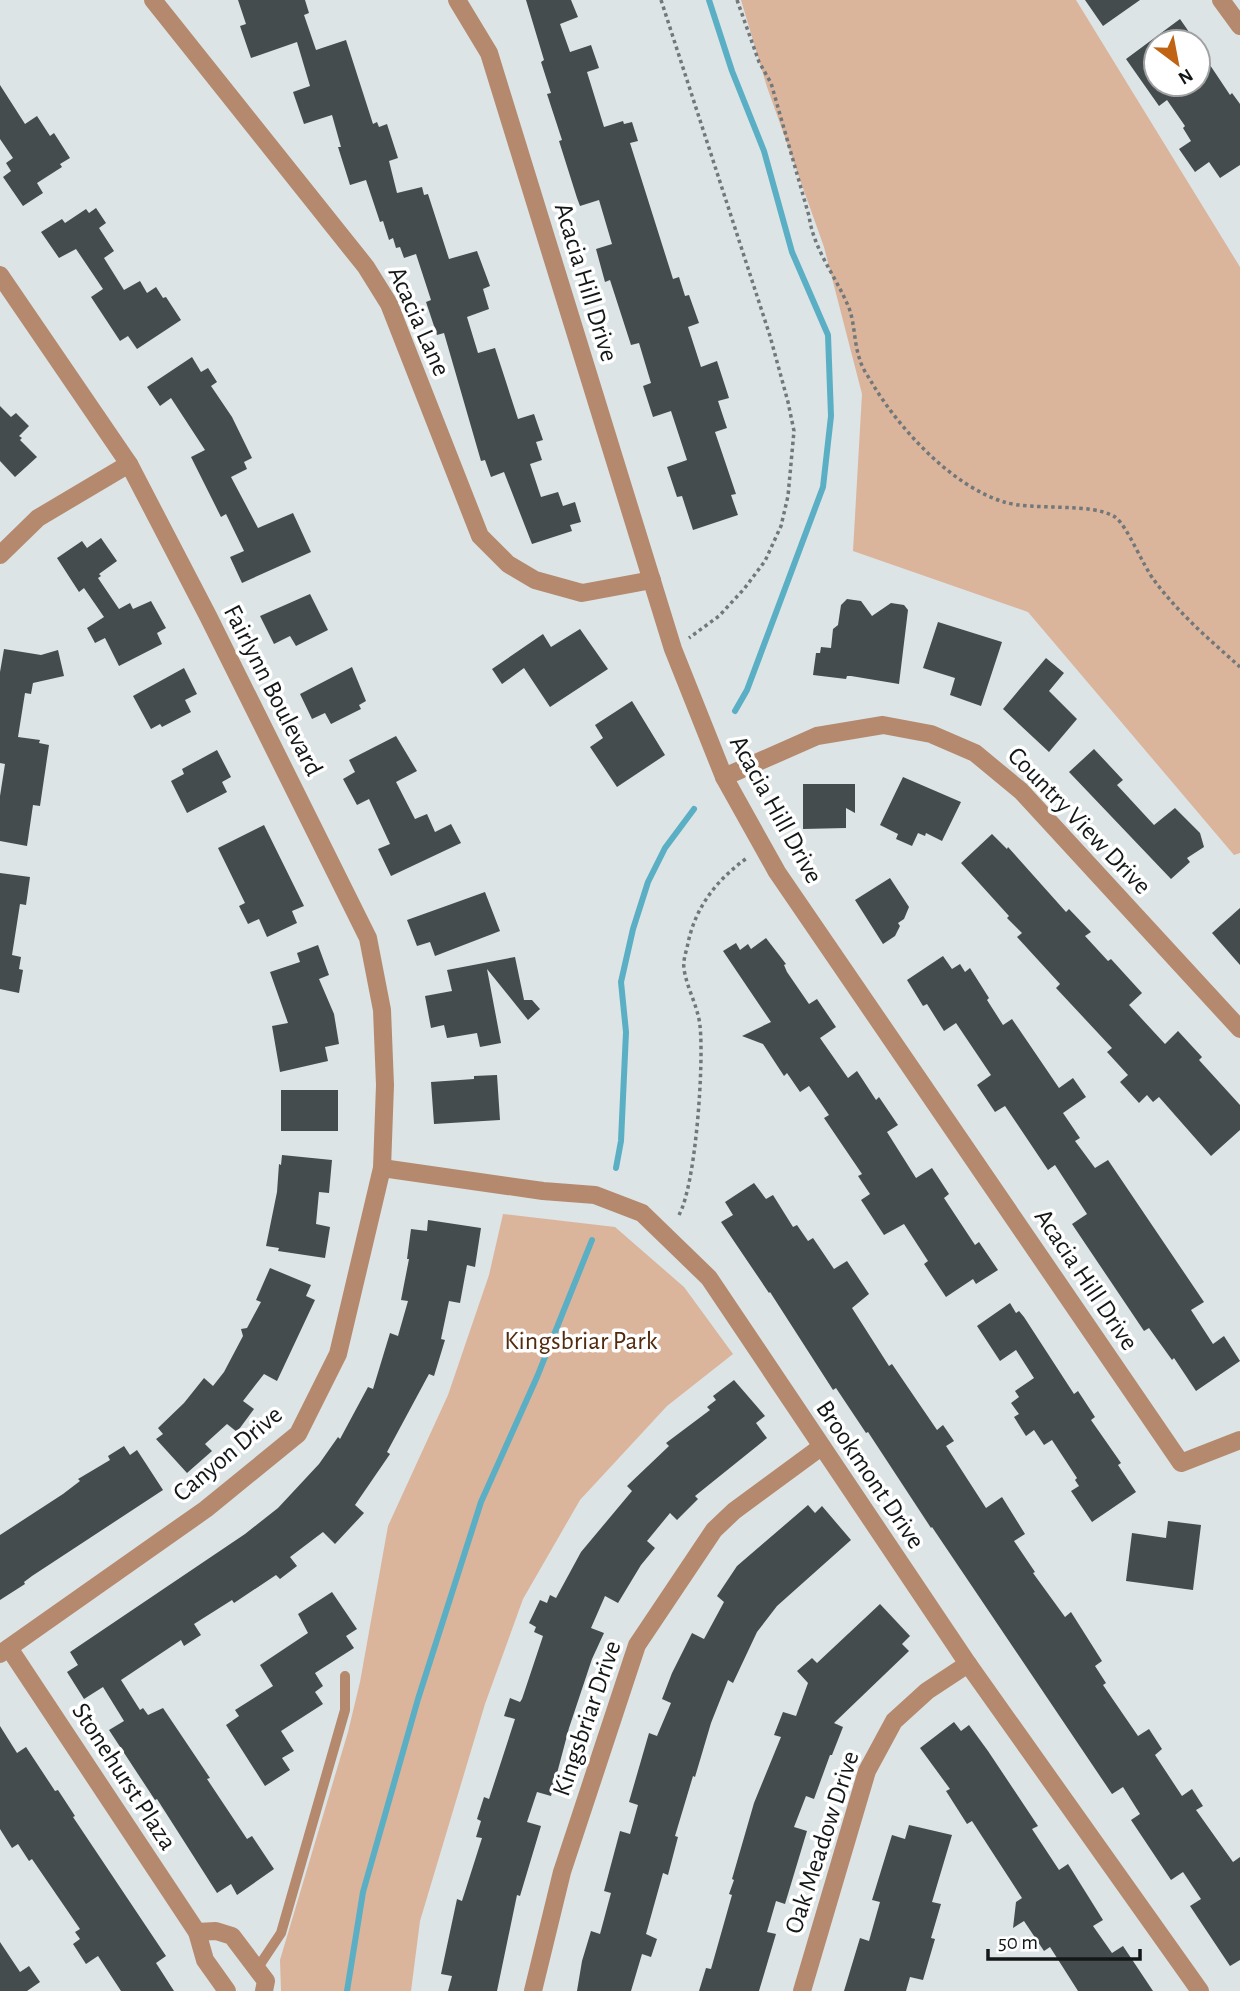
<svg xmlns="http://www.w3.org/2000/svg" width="1240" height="1991" viewBox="0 0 1240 1991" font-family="'Alegreya Sans',sans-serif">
	<rect width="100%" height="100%" fill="#dce4e6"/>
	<g fill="#dbb49c">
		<path d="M741 0H1076L1240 267V853L1234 855 1028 612 853 551 862 394 824 247 767 87Z"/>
		<path d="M503 1214 615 1227 684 1287 733 1354 667 1406 580 1500 523 1599 485 1704 420 1921 411 1991H281L280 1960 348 1732 360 1682 388 1526 448 1395 489 1275Z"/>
	</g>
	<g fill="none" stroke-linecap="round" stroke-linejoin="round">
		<g stroke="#5aafc4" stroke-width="6">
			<path d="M709 0 732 71 764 151 792 252 828 335 831 416 823 487 747 690 735 711"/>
			<path d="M616 1168 621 1141 626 1032 621 982 633 929 648 882 665 848 694 809"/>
			<path d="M347 1991 363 1892 418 1699 481 1502 537 1377 592 1240"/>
		</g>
	</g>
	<g fill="#454c4e">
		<path d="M238 0H305L309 13 304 15 316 50 346 40 373 124 377 122 379 127 387 124 398 158 389 161 397 193 422 187 424 195 428 194 449 259 477 251 490 286 483 289 489 309 467 317 478 353 495 348 518 419 534 414 543 440 536 442 542 460 530 464 541 497 558 492 563 506 575 502 581 522 570 525 572 531 532 544 504 472 491 477 485 460 481 461 444 333 437 335 426 302 431 300 416 254 404 258 400 247 396 248 393 238 389 240 383 221 380 222 366 180 350 185 338 147H341L332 115 304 124 293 92 310 86 297 42 251 58 240 26 246 24Z"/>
		<path d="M526 0H571L578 17 560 24 570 52 591 45 599 68 587 72 604 127 623 121 624 124 632 122 638 141 630 143 673 279 679 277 685 296 689 295 699 323 688 327 701 367 717 361 729 398 718 401 727 428 715 432 736 494 731 495 738 515 693 530 682 496 677 497 667 467 687 460 671 411 653 417 643 386 651 383 639 343 631 345 610 280 605 282 596 249 612 244 599 200 580 206 577 198 559 141 562 140 547 94 551 93 541 62 544 60Z"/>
		<path d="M1085 0H1140L1103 26Z"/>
		<path d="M1180 19 1196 42H1156V84H1198V47L1230 95 1232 93 1240 104V165L1220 178 1209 162 1195 172 1179 149 1191 141 1183 128 1185 126 1167 100 1159 106 1126 59Z"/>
		<path d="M0 85 25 124 37 116 50 136 54 133 70 158 60 164 62 167 37 183 43 193 23 206 3 177 11 171 6 163 13 158 0 139Z"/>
		<path d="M96 208 106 223 99 228 114 251 104 258 124 290 140 281 147 293 156 287 163 298 166 297 181 320 137 349 128 336 120 341 91 297 103 289 76 249 59 258 41 232 62 219 65 223 86 209 89 213Z"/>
		<path d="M192 357 201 372 208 368 217 382 211 386 232 417 252 458 244 462 247 469 231 477 258 528 293 513 311 552 242 583 230 557 244 551 226 514 221 517 191 457 205 450 171 398 160 406 147 387Z"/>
		<path d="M0 406 11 417 16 413 29 426 19 436 22 438 20 440 37 457 15 477 0 461Z"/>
		<path d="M101 538 117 561 99 574 101 576 98 578 119 609 130 603 133 609 151 601 166 628 157 633 162 644 119 666 105 638 95 643 87 628 104 617 84 588 79 592 57 558 82 541 87 548Z"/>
		<path d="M310 594 328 630 296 646 290 636 274 644 260 616Z"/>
		<path d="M847 599 861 601 872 616 891 603 904 605 908 610 899 684 851 676H847L846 679 813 675 816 653H820L821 647 831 648 833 629 838 625 841 605Z"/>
		<path d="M938 622 1002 642 981 706 950 695 955 678 923 668Z"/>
		<path d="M580 629 608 669 550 707 524 668 502 684 492 669 543 634 551 647Z"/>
		<path d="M4 649 41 655 58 650 64 676 33 683 31 694 25 693 18 737 40 740 39 743 49 745 40 806 33 805 27 846 0 841V796L5 764 0 763V672Z"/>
		<path d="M1046 658 1064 673 1049 691 1077 719 1049 752 1003 709Z"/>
		<path d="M352 667 366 701 359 705 361 709 331 724 325 713 312 719 300 694Z"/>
		<path d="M184 668 197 694 185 700 191 712 162 727 160 724 151 729 133 696Z"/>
		<path d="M632 701 665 755 617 787 590 747 603 738 595 725Z"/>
		<path d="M396 736 417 771 396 782 415 819 427 814 435 832 451 824 461 843 391 876 378 849 390 844 369 799 357 805 343 779 355 772 349 760Z"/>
		<path d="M1094 749 1123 780 1117 785 1154 825 1175 808 1200 833 1204 847 1187 858 1190 862 1171 879 1069 772Z"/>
		<path d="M217 750 231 777 222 782 227 792 187 813 171 781 184 774 182 769Z"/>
		<path d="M903 777 961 802 942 841 926 833 925 836 918 833 912 846 896 839 898 834 880 825Z"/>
		<path d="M803 784H855V813L846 808V828L803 829Z"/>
		<path d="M264 825 304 906 292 911 297 923 267 937 259 919 248 924 239 906 245 903 218 848Z"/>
		<path d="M992 834 1007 849 1008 847 1066 912 1069 909 1091 932 1085 936 1108 961 1111 959 1142 993 1129 1005 1165 1044 1178 1031 1202 1057 1199 1060 1240 1105V1130L1211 1156 1159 1097 1153 1102 1147 1095 1139 1103 1120 1082 1128 1075 1107 1052 1112 1048 1056 988 1060 984 1017 937 1022 933 1007 918 1009 916 961 863Z"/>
		<path d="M0 873 30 877 26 905 20 904 12 955 21 957 19 969 23 970 19 993 0 989Z"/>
		<path d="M890 878 909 907 904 919 898 923 900 926 895 936 883 944 855 900Z"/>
		<path d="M485 892 500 931 435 956 430 942 417 946 407 920Z"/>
		<path d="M1240 908V965L1212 933Z"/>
		<path d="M766 938 786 964 784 965 787 972 809 1004 817 999 836 1027 820 1038 848 1078 857 1071 876 1100 879 1097 898 1125 887 1132 916 1178 932 1168 949 1194 944 1198 975 1245 979 1242 998 1270 976 1284 973 1279 946 1297 924 1264 928 1261 904 1224 884 1235 861 1200 870 1194 858 1176 862 1174 824 1118 829 1115 809 1086 800 1092 787 1073 784 1076 763 1044 742 1036 771 1022 723 951 736 943 740 950 748 944 751 949Z"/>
		<path d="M318 945 329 975 319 979 334 1014 339 1044 325 1047 328 1061 280 1072 272 1026 288 1023 270 972 300 962 297 953Z"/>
		<path d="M943 956 952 969 960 964 965 972 970 968 989 998 987 1000 1003 1025 1012 1019 1059 1088 1073 1078 1086 1097 1063 1113 1080 1138 1075 1141 1095 1168 1108 1160 1204 1302 1191 1310 1213 1344 1224 1336 1240 1361 1196 1391 1174 1358 1172 1360 1149 1328 1144 1331 1072 1224 1087 1214 1055 1165 1048 1170 1005 1106 995 1112 977 1085 991 1075 956 1023 944 1031 927 1004 923 1006 907 980Z"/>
		<path d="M515 957 524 1000H532L540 1009 528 1020 487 969 501 1043 480 1047 477 1033 447 1038 444 1025 431 1028 425 996 452 991 447 970Z"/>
		<path d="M497 1075 500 1120 434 1124 431 1082 474 1079V1076Z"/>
		<rect x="281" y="1090" width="57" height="41"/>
		<path d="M282 1155 332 1160 329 1193 319 1192 316 1224 330 1227 325 1258 278 1251 279 1248 266 1246 277 1192 279 1164 281 1165Z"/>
		<path d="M754 1183 766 1199 773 1195 793 1227 797 1225 808 1241 813 1238 834 1269 847 1261 869 1294 852 1308 889 1366 892 1364 937 1430 943 1425 954 1441 946 1446 986 1508 1002 1497 1025 1534 1014 1541 1035 1572 1033 1573 1065 1617 1071 1612 1102 1661 1095 1666 1106 1683 1103 1685 1138 1736 1149 1729 1162 1749 1155 1755 1182 1796 1192 1789 1203 1806 1196 1810 1233 1862 1240 1857V1960L1230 1966 1190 1906 1201 1899 1183 1872 1171 1880 1131 1820 1140 1814 1123 1787 1112 1794 932 1527 931 1528 868 1432 866 1433 836 1388 833 1390 770 1292 769 1293 721 1222 733 1215 725 1202Z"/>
		<path d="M428 1220 481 1228 475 1267 467 1265 460 1303 449 1301 441 1339 445 1340 434 1376 429 1374 387 1452 390 1454 355 1505 364 1513 335 1544 323 1532 290 1557 297 1566 280 1579 276 1575 234 1603 232 1600 194 1624 201 1635 184 1646 181 1640 121 1680 140 1710 143 1708 148 1715 163 1708 210 1778 207 1779 247 1839 252 1836 274 1869 237 1895 231 1884 217 1893 157 1799 155 1800 109 1730 124 1721 103 1687 84 1699 67 1672 78 1665 70 1652 245 1534 278 1508 319 1464 338 1437 340 1439 368 1387 373 1389 390 1333 398 1336 408 1301 401 1300 409 1259H407L411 1229 427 1231Z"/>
		<path d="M270 1268 311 1285 306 1296 315 1300 277 1381 264 1374 243 1401 254 1409 237 1432 227 1424 205 1444 212 1451 187 1473 156 1439 163 1434 158 1428 184 1403 204 1378 213 1386 224 1372 243 1336 241 1329 247 1328 261 1302 256 1300Z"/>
		<path d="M1010 1303 1016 1313 1019 1311 1024 1317 1074 1394 1078 1391 1095 1417 1091 1420 1121 1463 1118 1465 1136 1492 1092 1522 1071 1491 1079 1486 1075 1480 1077 1478 1052 1440 1044 1445 1034 1430 1026 1436 1014 1417 1019 1414 1011 1403 1019 1397 1015 1391 1034 1378 1016 1350 1000 1361 977 1326Z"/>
		<path d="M734 1380 765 1416 756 1423 767 1438 695 1496 698 1499 677 1520 670 1513 647 1541 655 1548 641 1565 618 1603 605 1596 591 1628 604 1633 592 1659 569 1728 551 1796 537 1792 527 1822 541 1826 520 1896 517 1895 497 1991H448L452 1976 441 1974 457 1899 462 1901 482 1838 476 1837 481 1821 477 1819 484 1797 489 1799 515 1719 504 1716 510 1698 520 1702 522 1699 543 1636 534 1632 536 1627 529 1623 540 1600 547 1603 550 1595 556 1598 581 1552 632 1491 627 1486 669 1446 666 1443 710 1410 707 1407 716 1400 713 1396Z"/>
		<path d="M124 1446 130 1455 137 1450 163 1490 32 1576 24 1582 25 1584 0 1600V1535L63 1494 80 1481 78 1479 110 1460 108 1456Z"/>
		<path d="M808 1505 815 1513 822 1506 851 1540 777 1606 757 1632 733 1683 728 1680 711 1723 695 1777 693 1776 675 1836 678 1837 668 1875 663 1873 646 1934 657 1939 651 1957 642 1954 631 1991H577L582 1961 591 1931 600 1934 611 1893 604 1891 620 1831 630 1834 638 1805 629 1802 649 1733 657 1736 671 1703 662 1699 672 1673 692 1633 704 1639 724 1602 717 1596 737 1566Z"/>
		<path d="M1168 1521 1201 1525 1193 1590 1126 1581 1132 1533 1166 1538Z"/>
		<path d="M332 1592 357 1629 346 1636 354 1648 315 1673 323 1686 315 1692 323 1704 281 1731 294 1751 282 1758 290 1770 265 1786 226 1725 239 1716 235 1710 273 1686 260 1665 308 1633 298 1614Z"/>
		<path d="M880 1604 910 1636 902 1644 909 1651 834 1723 843 1727 832 1755H830L814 1799 806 1796 794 1827 807 1831 785 1904 776 1901 767 1932 776 1934 759 1991H699L706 1968 711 1969 732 1895 729 1894 734 1880 732 1879 754 1803 781 1737 774 1735 783 1712 796 1716 808 1683 797 1671 812 1658 817 1663Z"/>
		<path d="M954 1722 961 1731 969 1725 988 1751 1038 1826 1032 1829 1059 1870 1068 1864 1103 1920 1093 1926 1112 1953 1123 1946 1153 1991H1078L1050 1947 1044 1951 1024 1921 1013 1928 1016 1902 1022 1898 972 1821 967 1824 946 1791 950 1789 920 1748Z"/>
		<path d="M0 1726 17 1753 26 1747 55 1791 58 1790 75 1816 73 1817 166 1956 156 1963 174 1991H121L98 1956 86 1964 73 1944 80 1939 75 1932 80 1929 32 1859 29 1861 18 1844 12 1848 0 1829Z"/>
		<path d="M909 1825 952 1835 932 1902 941 1904 931 1938 935 1939 923 1980 910 1977 906 1991H844L860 1938 869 1941 880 1902 872 1900 892 1835 905 1839Z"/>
		<path d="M0 1942 20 1972 29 1966 40 1982 27 1991H0Z"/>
	</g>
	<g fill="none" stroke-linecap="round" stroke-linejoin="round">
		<g stroke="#727779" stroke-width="3.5" stroke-dasharray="3.5 3.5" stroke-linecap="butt">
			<path d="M661 0 770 336 788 402 794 431 788 496 781 526 765 561 744 589 719 616 689 638"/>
			<path d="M737 0 759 62 771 83 809 216C814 251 836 276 849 308 855 324 854 344 860 360 862 368 868 376 872 383 900 430 952 486 1004 502 1032 511 1092 502 1115 517 1127 525 1143 566 1154 580 1178 613 1210 640 1240 667"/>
			<path d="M679 1215C696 1184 704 1063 700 1026 698 1006 687 989 684 969 683 962 685 955 687 948 694 909 715 881 747 858"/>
		</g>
		<path stroke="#b5896d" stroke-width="10" d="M257 1969 281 1933 345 1710V1676"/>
		<g stroke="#b5896d" stroke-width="18">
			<path d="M153 0 366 267 389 304 480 536 508 564 535 580 582 593 652 580"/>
			<path d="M457 0 489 53 673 649 724 777 777 872 1181 1463 1240 1440"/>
			<path d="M1221 0 1240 26"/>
			<path d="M0 555 38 518 129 464"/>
			<path d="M724 777 817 736 883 725 931 734 975 753 1021 791 1240 1029"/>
			<path d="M382 1168 543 1191 595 1195 642 1213 709 1278 968 1664 1200 1991"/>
			<path d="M9 1648 197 1932 205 1960 227 1991"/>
			<path d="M197 1932 216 1931 232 1936 266 1981 264 1991"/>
			<path d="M533 1991 562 1872 637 1645 714 1530 734 1511 821 1447"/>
			<path d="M802 1991 867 1771 894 1721 927 1691 968 1664"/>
		</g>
		<path stroke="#b5896d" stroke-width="18" d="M0 275 129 464 208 616 368 938 382 1010 385 1085 382 1168 338 1354 298 1434 206 1509 0 1654"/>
	</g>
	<g text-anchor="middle" stroke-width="7" stroke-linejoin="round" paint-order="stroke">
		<g font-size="26" fill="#141718" stroke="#fff">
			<text transform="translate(587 282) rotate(73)" y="9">Acacia Hill Drive</text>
			<text transform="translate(420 321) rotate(66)" y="9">Acacia Lane</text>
			<text transform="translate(274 690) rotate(63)" y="9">Fairlynn Boulevard</text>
			<text transform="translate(777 809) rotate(61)" y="9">Acacia Hill Drive</text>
			<text transform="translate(1080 820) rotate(46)" y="9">Country View Drive</text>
			<text transform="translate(1087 1279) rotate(56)" y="9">Acacia Hill Drive</text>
			<text transform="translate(227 1453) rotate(-40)" y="9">Canyon Drive</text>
			<text transform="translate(871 1474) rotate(56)" y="9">Brookmont Drive</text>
			<text transform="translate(586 1718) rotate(-71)" y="9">Kingsbriar Drive</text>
			<text transform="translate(125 1776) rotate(57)" y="9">Stonehurst Plaza</text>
			<text transform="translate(821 1842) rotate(-72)" y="9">Oak Meadow Drive</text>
		</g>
		<g font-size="26" fill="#522b0f" stroke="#fff">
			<text x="581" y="1349">Kingsbriar Park</text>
		</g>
	</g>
	<g transform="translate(1177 63) rotate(148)"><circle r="33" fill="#ffffff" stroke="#a1a2a3" stroke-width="2"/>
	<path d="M0-5L12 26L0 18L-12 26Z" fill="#c06313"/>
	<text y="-10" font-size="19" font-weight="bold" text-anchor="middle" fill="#141718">N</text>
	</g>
	<path d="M988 1949v10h152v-10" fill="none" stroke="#141718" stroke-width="3.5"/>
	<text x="998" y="1949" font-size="21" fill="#141718" stroke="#ffffff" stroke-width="5" paint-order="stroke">50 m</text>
</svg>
